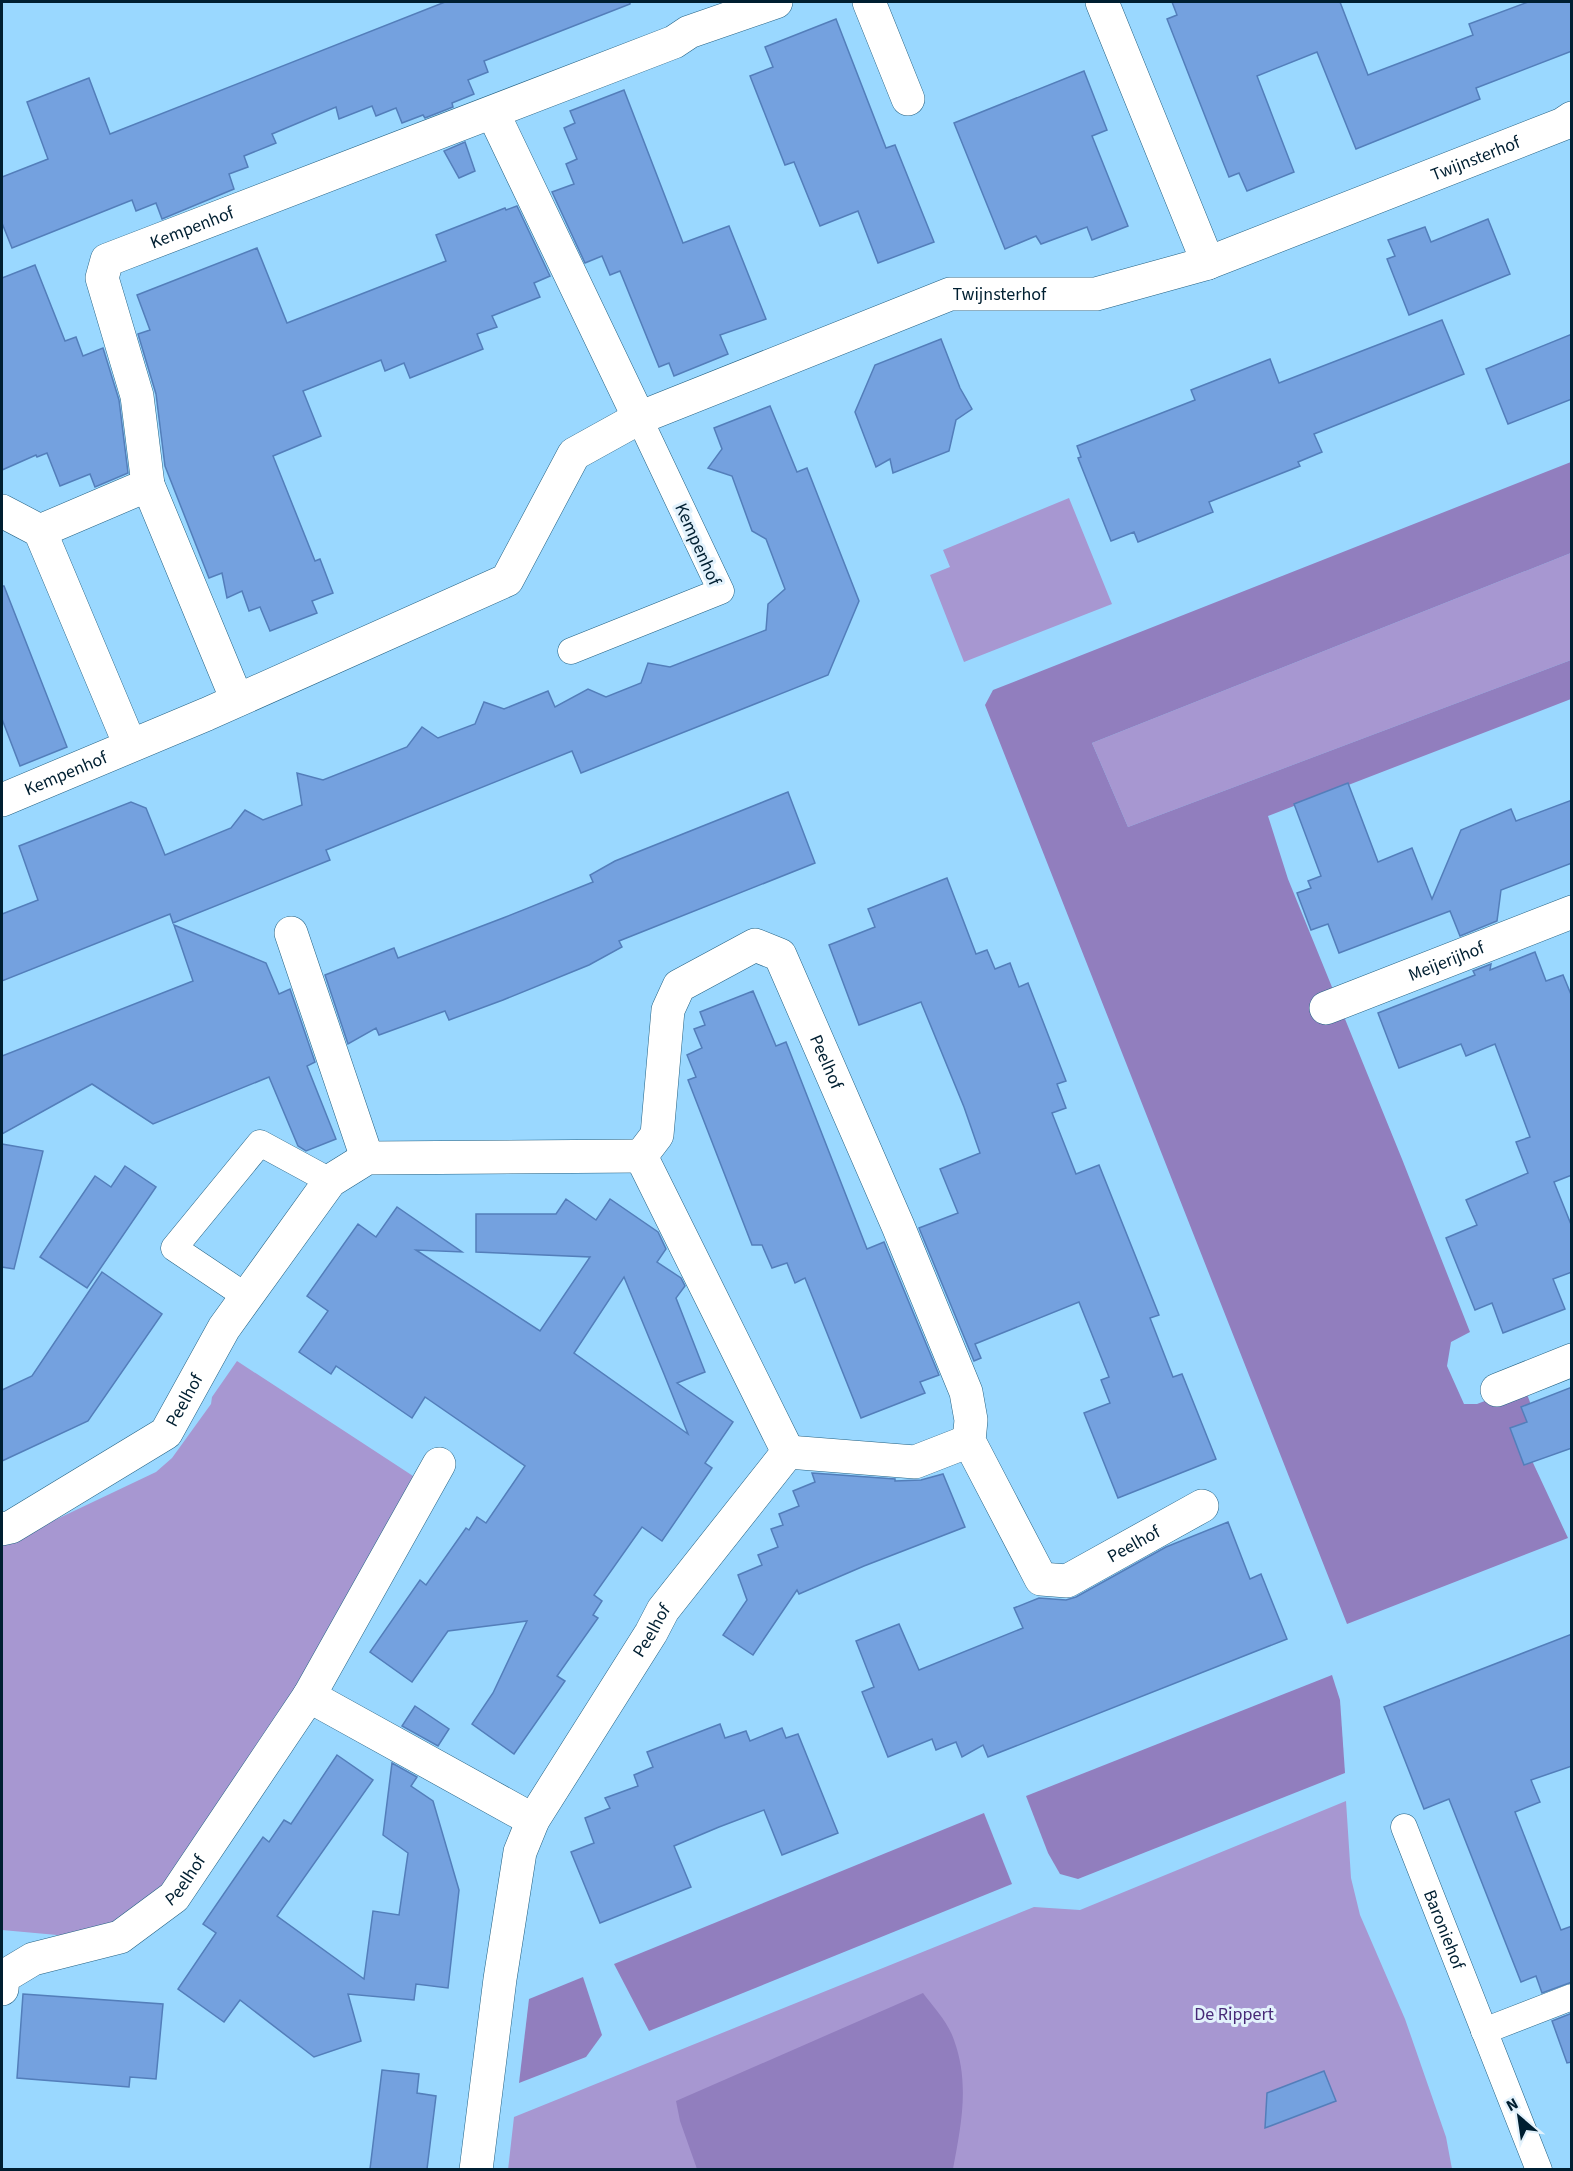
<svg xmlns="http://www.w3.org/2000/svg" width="1573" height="2171" viewBox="0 0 1573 2171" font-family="'Source Sans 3',sans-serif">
	<rect width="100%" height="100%" fill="#9ad8ff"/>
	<g fill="#a797d1">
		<path d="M1069 498 1112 604 964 662 930 575 950 567 943 550Z"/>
		<path d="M1571 553V660L1128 827 1092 743Z"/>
		<path d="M237 1361 436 1491 307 1706 123 1941 2 1930V1543L15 1539 156 1472 172 1458 211 1404 212 1397Z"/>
		<path d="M1346 1801 1351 1878 1360 1915 1405 2019 1446 2137 1452 2169 508 2170 514 2117 1034 1907 1080 1910Z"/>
	</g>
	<g fill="#917ebe">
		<path d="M1571 462V553L1092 743 1128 827 1571 660V699L1268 816 1288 879 1402 1159 1470 1332 1451 1342 1447 1366 1464 1404H1477L1524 1386 1538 1424 1520 1435 1568 1538 1347 1624 985 705 993 690Z"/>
		<path d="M1332 1675 1340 1700 1345 1773 1078 1879 1060 1874 1048 1853 1026 1796Z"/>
		<path d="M984 1813 1012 1884 649 2031 614 1964Z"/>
		<path d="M583 1977 602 2035 586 2057 519 2083 529 1999Z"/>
		<path d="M923 1993C934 2008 948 2022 954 2040 970 2084 961 2126 953 2169H697L680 2121 676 2101Z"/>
	</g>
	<g fill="#74a1df" stroke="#537eba" stroke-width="1.5" fill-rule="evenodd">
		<path d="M445 2H630V4L484 61 488 72 468 80 474 94 452 103 453 107 425 118 423 115 402 123 396 108 376 116 372 106 339 119 336 107 272 134 276 143 244 156 248 167 229 174 234 189 162 219 156 203 136 211 132 200 12 248 2 223V177L48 159 27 102 89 78 110 134Z"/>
		<path d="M1172 2H1340L1368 75 1473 35 1469 24 1528 2H1572V51L1476 88 1480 99 1356 149 1317 52 1257 76 1294 172 1247 191 1239 173 1229 177 1223 162 1167 19 1177 15Z"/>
		<path d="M836 19 886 148 895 145 934 242 878 263 858 211 820 226 794 162 785 165 750 76 773 67 765 47Z"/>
		<path d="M1084 71 1107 130 1092 136 1128 226 1092 240 1087 227 1041 244 1036 236 1005 249 954 123Z"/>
		<path d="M624 90 683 243 729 226 766 319 720 335 728 354 674 376 669 363 659 367 620 271 610 275 602 256 585 263 552 192 574 184 566 164 577 159 564 128 575 123 570 111Z"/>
		<path d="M465 142 475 171 459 178 444 151Z"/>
		<path d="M517 206 550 276 534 283 540 297 492 316 497 327 477 334 483 349 410 378 404 363 385 371 381 360 303 391 321 436 273 456 315 561 320 559 333 593 312 601 317 613 270 631 260 607 249 611 242 591 227 598 222 573 209 578 165 466 156 394 138 334 150 330 137 295 257 248 287 323 446 261 436 235 505 208 506 210Z"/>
		<path d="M1488 219 1510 274 1409 315 1387 259 1395 256 1388 240 1425 227 1431 242Z"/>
		<path d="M35 265 65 341 76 337 83 356 103 348 119 400 128 473 95 487 90 474 60 486 47 453 37 457 36 455 2 470V278Z"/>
		<path d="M1442 320 1464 374 1314 434 1322 452 1298 462 1300 466 1209 502 1213 512 1138 542 1134 532 1111 541 1078 458 1081 457 1077 446 1195 400 1191 390 1270 359 1279 383Z"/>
		<path d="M1572 334V399L1508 424 1486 369Z"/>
		<path d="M941 339 960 388 972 409 956 420 949 451 893 473 890 459 876 467 855 412 875 365Z"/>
		<path d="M770 406 797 472 807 468 859 601 828 675 581 773 572 751 326 850 330 860 173 923 170 914 2 981V914L38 900 19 846 131 802 146 808 165 855 231 828 245 810 263 820 302 805 297 773 323 780 407 747 422 727 438 738 475 724 484 702 504 709 548 691 555 707 588 689 606 697 641 683 648 663 670 667 766 630 768 604 785 589 766 539 752 531 732 476 708 468 722 449 714 428Z"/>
		<path d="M2 586H4L67 747 20 766 2 719Z"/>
		<path d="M1348 783 1378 862 1412 848 1432 899 1461 830 1511 809 1516 821 1572 800V863L1501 890 1497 921 1460 936 1450 911 1339 953 1328 924 1311 930 1297 893 1311 888 1308 881 1321 876 1294 804Z"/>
		<path d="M788 792 815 863 619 941 622 947 589 965 503 1000 449 1020 445 1011 379 1035 376 1028 348 1044 325 975 394 948 398 958 503 918 593 882 590 875 615 861Z"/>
		<path d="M947 878 976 954 987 950 995 969 1010 963 1019 987 1028 983 1066 1081 1057 1084 1066 1108 1052 1113 1076 1174 1099 1165 1159 1315 1150 1318 1173 1377 1182 1374 1216 1459 1118 1498 1084 1413 1110 1403 1101 1380 1109 1377 1079 1302 975 1344 981 1358 974 1361 919 1228 958 1213 940 1169 980 1153 964 1107 921 1002 859 1025 829 945 875 927 868 909Z"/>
		<path d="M174 925 266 963 279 994 290 989 315 1062 307 1066 336 1139 306 1151 298 1146 269 1077 153 1124 92 1084 2 1134V1056L193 981Z"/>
		<path d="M1535 952 1546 981 1563 975 1572 997V1175L1554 1182 1572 1227V1272L1553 1279 1565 1309 1503 1333 1492 1303 1475 1310 1446 1238 1477 1225 1466 1200 1528 1173 1516 1142 1530 1137 1495 1044 1466 1056 1461 1044 1399 1068 1378 1013 1475 975 1473 971 1491 964 1490 970Z"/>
		<path d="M753 991 776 1046 786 1042 867 1249 884 1242 939 1375 920 1382 925 1393 861 1418 805 1278 795 1283 787 1263 772 1268 762 1245H752L688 1080 696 1077 687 1055 702 1048 694 1029 705 1025 700 1012Z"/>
		<path d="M2 1144 43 1151 14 1269 2 1267Z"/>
		<path d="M125 1166 156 1187 87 1288 40 1257 95 1176 111 1187Z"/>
		<path d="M566 1199 596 1220 610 1199 658 1232 666 1249 657 1262 681 1278 685 1286 676 1298 705 1372 677 1383 733 1422 705 1463 712 1468 662 1541 642 1527 594 1595 602 1601 593 1615 598 1618 557 1676 565 1681 514 1754 472 1724 493 1693 527 1621 448 1631 412 1682 370 1652 420 1580 426 1585 466 1528 469 1530 477 1517 486 1523 525 1466 425 1397 412 1418 336 1366 331 1374 299 1352 328 1311 307 1296 358 1224 376 1237 397 1207 462 1252 416 1250 540 1331 590 1257 476 1252V1214H556ZM624 1277 664 1374 688 1434 574 1353Z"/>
		<path d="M102 1272 162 1314 88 1421 2 1461V1390L32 1376Z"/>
		<path d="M1572 1387V1448L1524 1465 1510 1428 1527 1422 1521 1407Z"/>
		<path d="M812 1473 895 1479V1481L921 1480 943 1474 965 1527 864 1566 799 1594 797 1590 753 1655 723 1635 747 1600 738 1575 762 1565 758 1555 778 1547 771 1529 783 1525 779 1514 799 1506 793 1491 815 1482Z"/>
		<path d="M1228 1522 1250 1579 1261 1574 1287 1639 988 1757 983 1745 962 1757 956 1742 936 1750 932 1739 888 1757 862 1692 874 1687 856 1641 899 1624 919 1670 1023 1628 1014 1608 1039 1598 1066 1600 1076 1597 1166 1547Z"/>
		<path d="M1572 1634V1766L1531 1780 1540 1802 1515 1812 1561 1930 1572 1926V1982L1542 1993 1536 1976 1521 1982 1449 1799 1424 1809 1384 1707Z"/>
		<path d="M415 1706 449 1729 438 1746 402 1726Z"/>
		<path d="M720 1724 725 1738 746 1731 750 1741 782 1728 786 1738 798 1734 838 1833 782 1855 764 1810 719 1827 674 1846 691 1887 600 1923 571 1852 594 1843 585 1818 610 1808 605 1798 638 1786 634 1775 653 1767 647 1752Z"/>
		<path d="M337 1755 373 1780 277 1916 364 1979 373 1911 399 1915 408 1853 383 1835 392 1763 417 1777 411 1786 433 1801 459 1890 448 1988 416 1984 414 2000 348 1994 361 2041 314 2057 240 2000 224 2022 178 1989 216 1933 203 1924 263 1837 269 1842 284 1820 291 1824Z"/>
		<path d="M23 1994 163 2004 156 2079 130 2077 129 2087 17 2078Z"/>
		<path d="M1572 2013V2062L1567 2063 1552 2021Z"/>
		<path d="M382 2070 419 2074 417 2093 436 2096 427 2169H370Z"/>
		<path d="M1324 2071 1336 2101 1265 2128 1267 2093Z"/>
	</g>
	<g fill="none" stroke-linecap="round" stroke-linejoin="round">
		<defs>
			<g id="lane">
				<path d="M571 651 721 591 639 418"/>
				<path d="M247 1297 174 1248 260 1143 330 1181"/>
				<path id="s1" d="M1404 1827 1539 2170"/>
				<path d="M1484 2031 1572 1997"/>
			</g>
			<g id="street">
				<path d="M869 2 908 99"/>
				<path d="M1102 2 1208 263"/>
				<path d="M493 113 639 418"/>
				<path d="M2 511 40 531 148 485"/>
				<path d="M40 531 130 745"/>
				<path id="s2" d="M237 700 148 485 137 396 102 278 107 260 674 42 689 32 776 2"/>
				<path id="s3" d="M2 800 207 714 507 580 574 454 639 418 950 294H1096L1208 263 1563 124 1572 118"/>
				<path d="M291 933 367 1158"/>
				<path id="s4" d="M1326 1008 1572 912"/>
				<path id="s5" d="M641 1156 657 1135 668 1010 679 986 755 945 780 955 898 1226 966 1392 971 1420 969 1441 1041 1579 1067 1581 1202 1506"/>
				<path d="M641 1156 788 1452"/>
				<path d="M1497 1390 1572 1360"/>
				<path d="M788 1452 915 1462 969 1441"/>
				<path id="s6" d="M2 1529 11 1527 166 1433 224 1328 330 1181 367 1158 641 1156"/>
				<path d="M309 1696 533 1820"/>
				<path id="s7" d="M2 1989 3 1977 33 1959 120 1937 174 1897 309 1696 439 1464"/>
				<path id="s8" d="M476 2170 500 1979 520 1852 533 1820 651 1633 663 1610 788 1452"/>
			</g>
		</defs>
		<use href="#lane" stroke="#236183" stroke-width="27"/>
		<use href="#street" stroke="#236183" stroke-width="34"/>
		<use href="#lane" stroke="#fff" stroke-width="26"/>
		<use href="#street" stroke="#fff" stroke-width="33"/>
	</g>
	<g text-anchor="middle" stroke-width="6" stroke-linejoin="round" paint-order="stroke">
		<g font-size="18" fill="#001f31" stroke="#e3f2fc">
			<text dy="6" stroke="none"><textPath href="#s3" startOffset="1652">Twijnsterhof</textPath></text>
			<text dy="6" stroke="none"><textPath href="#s2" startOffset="555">Kempenhof</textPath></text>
			<text dy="6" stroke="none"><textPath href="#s3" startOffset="1152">Twijnsterhof</textPath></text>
			<text transform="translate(698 544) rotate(66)" y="6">Kempenhof</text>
			<text dy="6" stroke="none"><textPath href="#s3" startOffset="69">Kempenhof</textPath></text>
			<text dy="6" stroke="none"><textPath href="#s4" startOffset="129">Meijerijhof</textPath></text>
			<text dy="6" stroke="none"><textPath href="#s5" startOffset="408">Peelhof</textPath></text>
			<text dy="6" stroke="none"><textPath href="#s6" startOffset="228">Peelhof</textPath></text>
			<text dy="6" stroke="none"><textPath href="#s5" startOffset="1074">Peelhof</textPath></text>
			<text dy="6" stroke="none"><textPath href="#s8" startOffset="579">Peelhof</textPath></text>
			<text dy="6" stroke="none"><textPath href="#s7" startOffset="224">Peelhof</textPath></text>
			<text dy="6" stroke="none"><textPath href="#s1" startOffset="110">Baroniehof</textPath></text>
		</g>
		<g font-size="18" fill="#472a77" stroke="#e3f2fc">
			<text x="1234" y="2020">De Rippert</text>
		</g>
	</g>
	<rect width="1573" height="2171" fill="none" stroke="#001f31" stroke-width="6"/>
	<g transform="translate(1519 2117) rotate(331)" stroke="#e3f2fc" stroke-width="4.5" paint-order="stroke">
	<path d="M0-4.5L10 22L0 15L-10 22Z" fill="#001f31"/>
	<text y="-9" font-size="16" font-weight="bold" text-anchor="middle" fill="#001f31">N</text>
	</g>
</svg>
